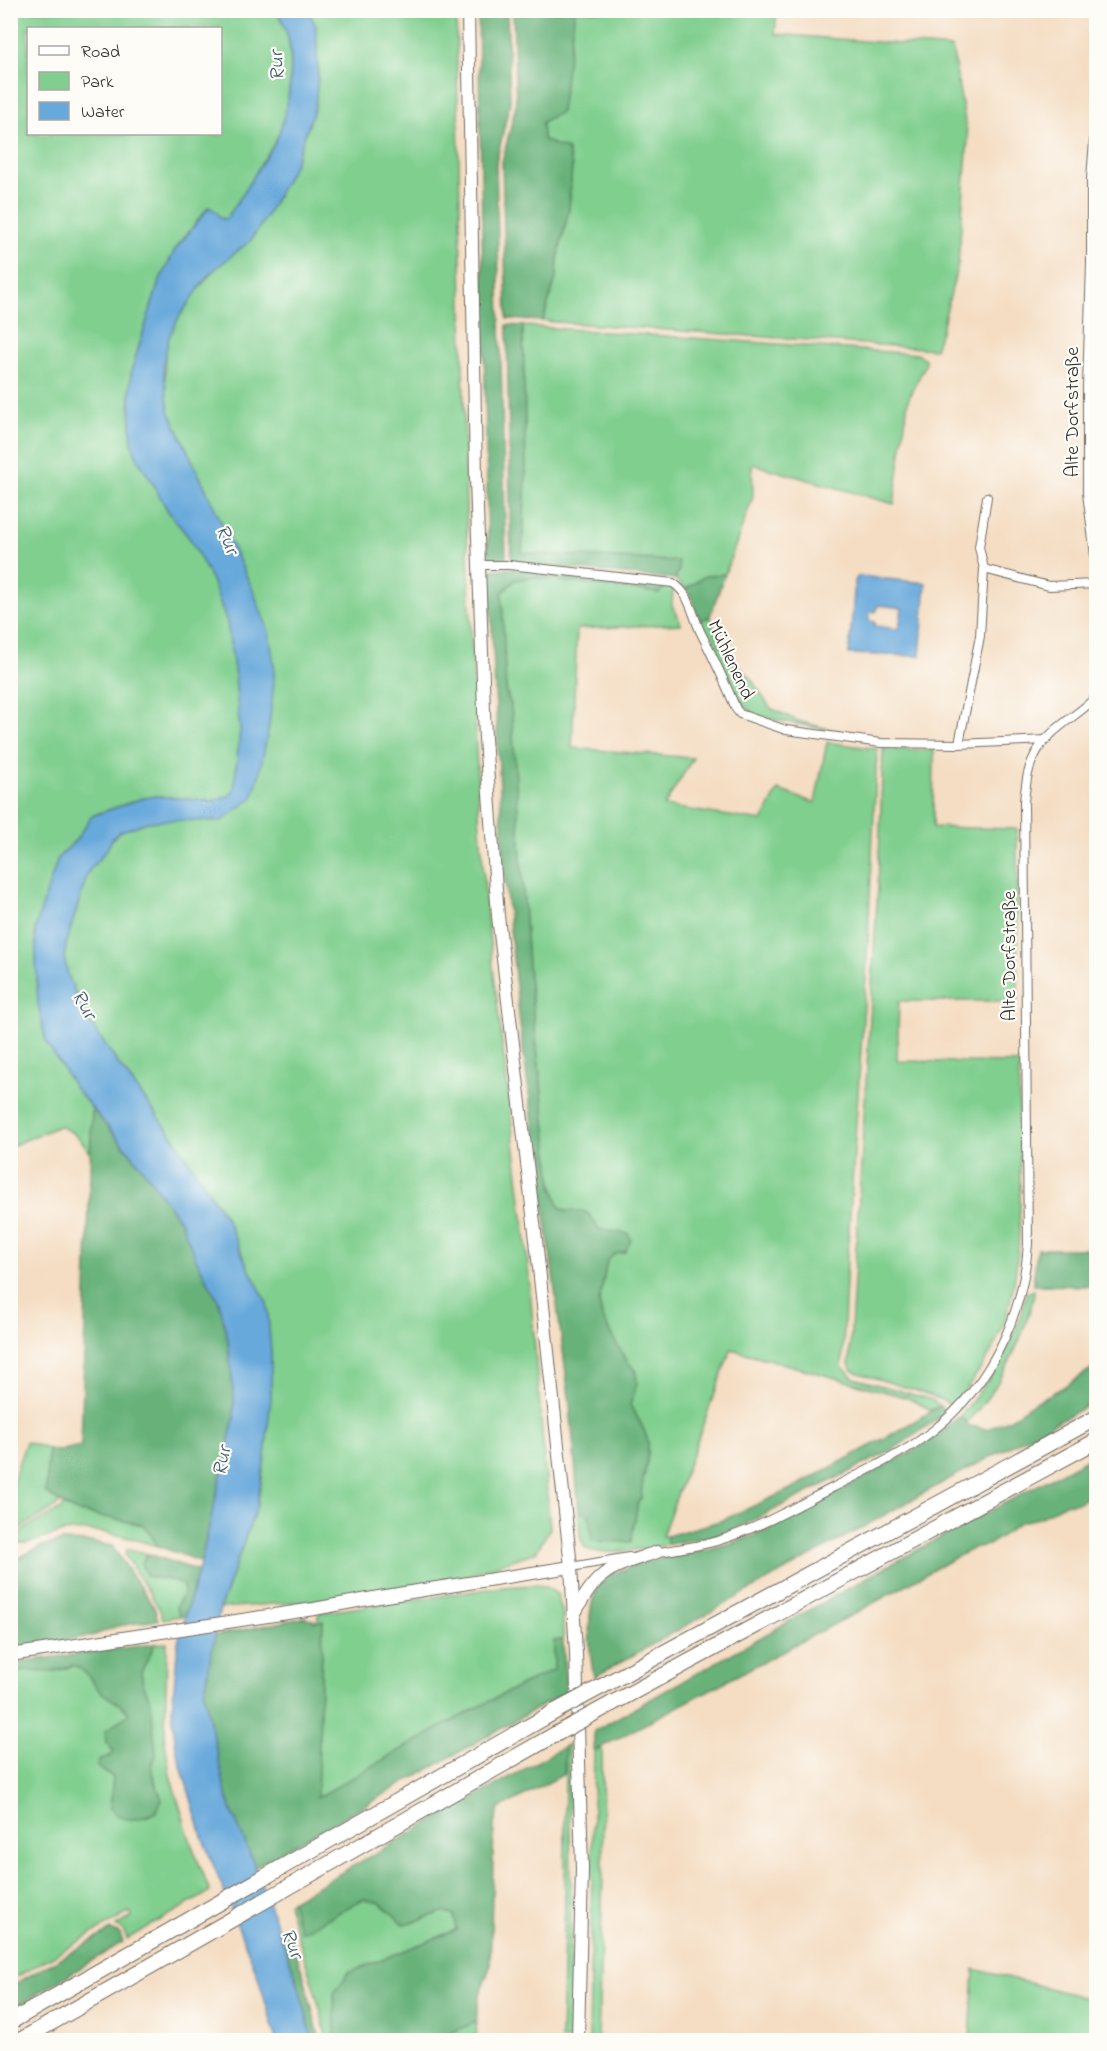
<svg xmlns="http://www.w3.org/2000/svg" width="1107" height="2051" viewBox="0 0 1107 2051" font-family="'Indie Flower',sans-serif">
	<rect width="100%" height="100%" fill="#fdfcf7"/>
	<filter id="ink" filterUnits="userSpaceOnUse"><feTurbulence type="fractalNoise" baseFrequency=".0167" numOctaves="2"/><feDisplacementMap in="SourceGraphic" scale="12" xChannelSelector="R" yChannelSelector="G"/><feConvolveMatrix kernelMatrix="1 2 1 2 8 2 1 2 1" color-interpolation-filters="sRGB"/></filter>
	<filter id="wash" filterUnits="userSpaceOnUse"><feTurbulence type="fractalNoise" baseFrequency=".008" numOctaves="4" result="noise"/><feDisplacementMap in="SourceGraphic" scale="24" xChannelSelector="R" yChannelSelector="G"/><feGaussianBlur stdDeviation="1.35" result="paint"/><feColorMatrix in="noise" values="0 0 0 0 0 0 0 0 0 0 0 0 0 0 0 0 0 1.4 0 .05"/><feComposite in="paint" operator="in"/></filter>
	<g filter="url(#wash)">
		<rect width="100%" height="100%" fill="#f4ddc2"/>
		<g fill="#80cf8f" stroke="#567d5d" stroke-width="1.5" fill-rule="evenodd">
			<path d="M11 11H276C299 41 291 102 278 136 274 146 267 155 261 164 250 182 239 201 226 219L219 218 208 207 175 250 159 282 131 372 130 401 132 444 138 460 151 480 168 511 190 539 212 580 227 622 235 676 240 730 234 791 229 796 214 801 156 796 140 799 99 813 92 816 76 840 58 858 35 929 38 1004 46 1042 75 1088 92 1109 90 1154C83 1140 74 1132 59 1126L11 1146ZM28 28H220V134H28Z"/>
			<path d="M308 11H456L466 508 479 815 487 917 526 1242 550 1528 536 1552 468 1575 323 1600 220 1608 257 1505 264 1465 271 1397V1353L267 1303 246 1263 227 1220 172 1135 119 1065 84 1014 68 975 64 958 67 940 88 872 107 849 112 839 119 832 147 822 168 820 222 821 269 726 274 665 252 588 169 411 165 387V351L169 337 179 317 195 293 218 265 251 240 267 215 294 165 315 107 318 77 316 26Z"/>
			<path d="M569 11H777L775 34 952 48 968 138 958 264 942 328 935 349 543 321 557 274 558 257 569 209 572 166 567 149 556 146 543 139 542 121 558 114Z"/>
			<path d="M523 326 917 354 925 359 926 363C921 376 912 387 908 401L894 504 752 464 753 497 725 574 705 576 686 589 675 579 679 570 522 553 526 478Z"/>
			<path d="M532 577 659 593 666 584 673 586 672 605 681 624 577 629 572 748 693 758 664 806 762 821 778 790 815 803 827 742 877 749 867 959 847 1258 842 1367 854 1378 932 1400 940 1406 931 1410 908 1398 731 1349 662 1536H667V1543L670 1544C654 1547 597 1558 586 1548 578 1542 580 1520 579 1511L589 1515 631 1542 638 1502 641 1498C641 1480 650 1462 648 1445 647 1431 636 1416 630 1405L637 1383 636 1372 627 1361 614 1340 602 1316 599 1302 607 1261 628 1234 598 1229C591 1212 583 1210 565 1211L559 1206 552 1184 528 966 511 705C500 680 503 623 502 593L515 580Z"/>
			<path d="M710 616 720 645 750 677 770 708 798 721 844 733 766 718 754 714 744 706 700 621Z"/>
			<path d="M883 749 934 750 933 827 1017 829 1018 1001H899L897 1061 1019 1063C1019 1099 1019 1135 1020 1172 1020 1230 1021 1288 996 1342 985 1365 969 1386 952 1405L930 1395 856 1372 851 1370 849 1364 878 886Z"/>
			<path d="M1034 1290C1034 1298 1031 1306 1029 1313 1016 1355 996 1392 966 1423L960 1416C991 1380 1018 1340 1026 1293Z"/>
			<path d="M26 1442 48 1449 46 1493 60 1502 57 1506 23 1526 17 1532C2 1501 15 1473 26 1442Z"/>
			<path d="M63 1505 74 1511 144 1525 158 1546C128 1538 96 1526 64 1532 53 1534 28 1546 19 1543L17 1537 27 1527 61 1509Z"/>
			<path d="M127 1549 149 1554 144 1557 142 1566 150 1577 176 1581 183 1585 184 1593 176 1606 180 1616 163 1619 159 1608 125 1555Z"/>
			<path d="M534 1585 545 1586 557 1594 563 1614V1640L554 1641V1670C472 1707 395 1754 317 1798L323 1622H317L319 1613 503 1587Z"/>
			<path d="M167 1643 165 1741 170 1775 191 1843 210 1892 127 1939 123 1930 116 1926 132 1917 130 1912 11 1980V1672C33 1669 51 1676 74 1665 88 1670 91 1683 102 1692 111 1700 123 1704 129 1714L114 1724 106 1743 114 1751 112 1755 99 1761 105 1773 113 1776 110 1808 146 1817 156 1812 159 1791 151 1770 153 1737 151 1702 143 1684 141 1672 153 1648V1644Z"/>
			<path d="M569 1744 571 1896 569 2040H561L565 1899V1746Z"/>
			<path d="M602 1749 603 1872 598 2040H589L594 1751Z"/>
			<path d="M363 1899 380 1903 405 1925 445 1911 454 1916 456 1930 348 1973 334 2035 335 2040H327L320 2009 288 1904 291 1901 301 1933Z"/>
			<path d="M974 1969 1096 2000V2040H970Z"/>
			<path d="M476 2022 477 2040H433Z"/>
		</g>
		<g fill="#68b27a" stroke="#4a6e52" stroke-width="1.5">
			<path d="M478 11H507L510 102 496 163 506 561 495 562 489 557 488 550Z"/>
			<path d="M513 11H575L561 112 542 122 543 139 556 146 567 149 572 166 569 209 558 257 557 274 543 321 507 319 502 162 516 105Z"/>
			<path d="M507 325 523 326 526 478 522 553 678 561 679 570 675 579 511 563Z"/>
			<path d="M512 568 666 584 664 589 659 593 532 577 515 580 502 593 506 693 511 705 528 966 552 1184 559 1206 565 1211C585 1210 590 1210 598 1229L628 1234 631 1240 625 1252 615 1254 607 1261 599 1302 602 1316 614 1340 627 1361 636 1371 637 1383 630 1405C636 1416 647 1431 648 1445 649 1463 641 1480 641 1498L638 1502 631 1542 592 1541 589 1515 579 1511 570 1404 520 1025 504 871 489 570Z"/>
			<path d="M725 574 710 616 700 621 691 597 686 589 705 576Z"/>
			<path d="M92 1109 137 1161 181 1222 196 1259 219 1302 228 1340 234 1397V1419L201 1562 158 1546 144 1525 74 1511 46 1493 48 1449 58 1451 81 1446Z"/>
			<path d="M1037 1249H1096V1286L1033 1285Z"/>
			<path d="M1096 1366V1401L951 1478 594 1677C589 1653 585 1607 599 1586 614 1562 689 1554 716 1547 734 1543 751 1537 768 1530L929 1442 960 1416 970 1426 987 1429 1009 1420 1032 1404 1062 1388Z"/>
			<path d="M940 1406 945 1412 936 1420 894 1449 738 1528 710 1537 670 1544 667 1543V1536L723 1520 793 1488 896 1432Z"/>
			<path d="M1096 1454V1489L1080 1502 1064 1504 1039 1518 1020 1522 989 1545 976 1547 956 1557 859 1611 594 1751V1731L882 1569Z"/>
			<path d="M63 1541 92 1542 112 1546 154 1607 158 1620 117 1626 95 1635 11 1649V1562L42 1546Z"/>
			<path d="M149 1554 198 1571 185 1616H180L176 1606 184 1593 183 1585 176 1581 147 1576 142 1566V1562Z"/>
			<path d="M306 1617 317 1622 323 1621 317 1798C395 1753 472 1707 554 1670V1641L563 1640 566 1692 255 1867 227 1799 204 1694 213 1636Z"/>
			<path d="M153 1644V1648L141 1672 143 1684 151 1702 156 1756C146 1773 157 1784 162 1800L156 1812C139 1820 123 1825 110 1808L113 1777 97 1767 99 1761 112 1755 114 1751 106 1743 105 1731 129 1714C123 1703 109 1700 100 1691 91 1681 87 1670 73 1665 52 1676 33 1669 11 1672V1663Z"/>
			<path d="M565 1746 564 1774 499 1809 494 1825 490 1967 479 1997 476 2022 433 2040H335L334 1993 348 1973 456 1930 454 1916 445 1911 405 1925 380 1903 363 1899 301 1933 291 1901Z"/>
			<path d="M287 1927 304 1977 320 2040H313L297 1980 279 1930Z"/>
			<path d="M111 1930 120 1934 123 1942 11 2010V1986Z"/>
		</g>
		<g fill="#67a9db" stroke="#496a83" stroke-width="1.5" fill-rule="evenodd">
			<path d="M276 11H308L316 26 318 77 315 107 294 165 267 215 251 240 209 274 179 317 169 337 163 365 169 411 252 588 269 632 274 665V683L269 726 259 776 252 798 222 821 168 820 147 822 119 832 112 839 107 849 88 872 67 940 64 958 68 975 84 1014 119 1065 172 1135 227 1220 246 1263 267 1303 271 1353V1397L264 1465 257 1505 220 1608 204 1694 227 1799 255 1867 297 1980 313 2040H275V2034L257 1974 203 1839 176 1749 172 1711 178 1642 201 1562 234 1419V1397L228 1340 219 1302 196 1259 181 1222 137 1161 75 1088 46 1042 38 1004 35 929 58 858 76 840 92 816 140 799 156 796 214 801 229 796 234 790 240 730 235 676 227 622 212 580 190 539 168 511 151 480 138 460 132 444 130 401 131 372 159 282 175 250 209 207 217 212 220 218 226 219C239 201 250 182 261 164 267 155 274 146 278 136 291 101 300 41 276 11Z"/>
			<path d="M858 576 926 583 920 656 849 654 855 581ZM878 605 902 608 899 629 875 626V622L869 621 870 611 876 612Z"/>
		</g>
	</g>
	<g filter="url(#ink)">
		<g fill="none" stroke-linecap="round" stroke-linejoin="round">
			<defs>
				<g id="street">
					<path d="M1096 117 1091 178V264L1087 387V493L1096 563"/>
					<path d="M479 565H509L673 583C690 594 692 613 700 631 713 657 725 682 736 709L740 714 786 730 881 743 959 744 1046 740"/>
					<path d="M984 569 979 547 987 497"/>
					<path d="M959 744 980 636 984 569 1049 586 1096 584"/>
					<path d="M654 1553C675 1549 696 1547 717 1541 757 1529 795 1507 832 1488 861 1473 893 1459 920 1440 985 1396 1023 1321 1028 1244L1024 801C1026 785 1027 769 1035 755 1047 730 1078 716 1096 697"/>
					<path d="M571 1567 629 1557"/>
				</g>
				<g id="secondary">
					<path d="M468 10 476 479 485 739 498 916 536 1240 571 1567 576 1653 582 1869 578 2040"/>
					<path d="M574 1615C598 1568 611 1568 657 1552"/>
					<path d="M10 1655 314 1609 379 1597 571 1567"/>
				</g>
				<g id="highway">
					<path d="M610 1682 1096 1418"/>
					<path d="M611 1704 1096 1441"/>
					<path d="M10 2022 556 1711"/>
					<path d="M21 2040 556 1734"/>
				</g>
			</defs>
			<use href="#street" stroke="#716960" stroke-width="10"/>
			<use href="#secondary" stroke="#716960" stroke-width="14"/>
			<use href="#highway" stroke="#716960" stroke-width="17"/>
			<use href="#street" stroke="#fff" stroke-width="8"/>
			<use href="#secondary" stroke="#fff" stroke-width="12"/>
			<use href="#highway" stroke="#fff" stroke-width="15"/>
			<defs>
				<g id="highway-bridge">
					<path d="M556 1711 610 1682"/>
					<path d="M556 1734 611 1704"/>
				</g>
			</defs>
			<use href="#highway-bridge" stroke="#716960" stroke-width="17" stroke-linecap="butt"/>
			<use href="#highway-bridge" stroke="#fff" stroke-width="15"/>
		</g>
	</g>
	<g text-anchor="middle" stroke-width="4.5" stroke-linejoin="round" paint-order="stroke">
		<g font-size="20" fill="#2b2b2b" stroke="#fdfcf7">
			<text transform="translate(1071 412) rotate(-90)" y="7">Alte Dorfstraße</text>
			<text transform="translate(732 659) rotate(65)" y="7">Mühlenend</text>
			<text transform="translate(1008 956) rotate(-90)" y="7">Alte Dorfstraße</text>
		</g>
		<g font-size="21" font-style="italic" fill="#435d71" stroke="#fdfcf7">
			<text transform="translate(276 66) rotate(-93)" y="7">Rur</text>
			<text transform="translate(228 539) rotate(66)" y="7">Rur</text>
			<text transform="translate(85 1004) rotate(61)" y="7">Rur</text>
			<text transform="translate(221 1461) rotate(-79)" y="7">Rur</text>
			<text transform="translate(293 1943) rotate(69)" y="7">Rur</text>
		</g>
	</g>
	<rect width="1107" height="2051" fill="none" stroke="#fdfcf7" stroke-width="36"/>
	<rect x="27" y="27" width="195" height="108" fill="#fdfcf7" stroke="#a9a8a5" stroke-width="1.5"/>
	<rect x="39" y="46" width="30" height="9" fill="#ffffff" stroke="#a9a8a5" stroke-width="1.5"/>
	<text x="81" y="57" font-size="18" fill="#2b2b2b">Road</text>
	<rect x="39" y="72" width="30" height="18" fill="#80cf8f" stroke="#a9a8a5" stroke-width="1.5"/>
	<text x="81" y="87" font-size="18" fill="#2b2b2b">Park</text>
	<rect x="39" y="102" width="30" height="18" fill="#67a9db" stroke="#a9a8a5" stroke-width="1.5"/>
	<text x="81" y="117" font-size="18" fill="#2b2b2b">Water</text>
</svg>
